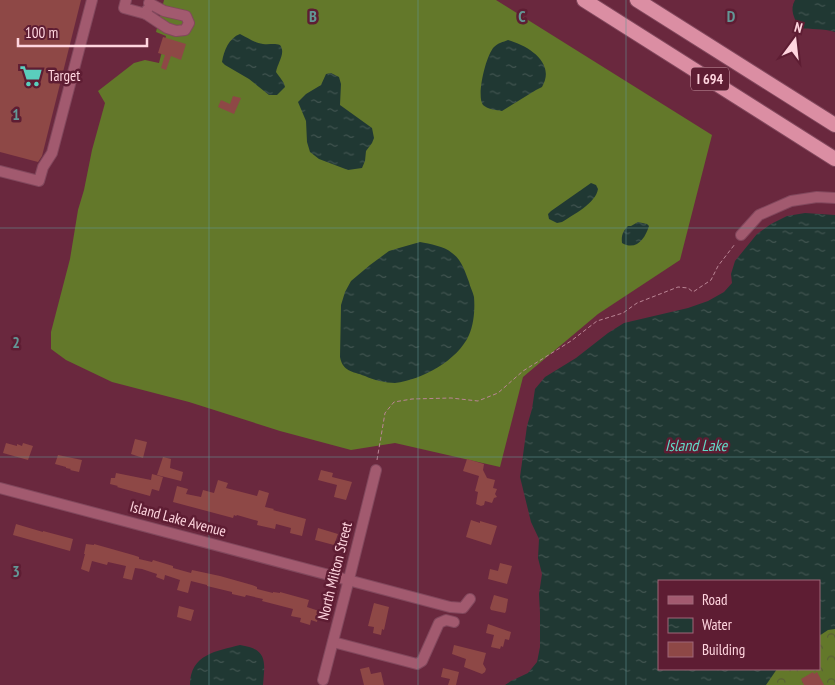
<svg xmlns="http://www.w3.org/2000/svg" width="835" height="685" viewBox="0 0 835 685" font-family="'PT Sans Narrow',sans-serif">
	<defs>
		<pattern id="forest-crowns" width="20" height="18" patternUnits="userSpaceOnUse" patternTransform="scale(1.25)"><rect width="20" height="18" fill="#63782a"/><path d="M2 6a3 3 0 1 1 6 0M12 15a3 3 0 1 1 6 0" fill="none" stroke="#595f35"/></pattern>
		<pattern id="water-ripples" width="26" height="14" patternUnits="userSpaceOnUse" patternTransform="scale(1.25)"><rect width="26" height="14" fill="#203833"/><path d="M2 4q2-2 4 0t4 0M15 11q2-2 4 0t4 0" fill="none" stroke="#415450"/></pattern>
	</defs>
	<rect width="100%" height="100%" fill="#6a283e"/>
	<path fill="#63782a" d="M164 0H496L712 135 680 260 598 314 523 377 500 467 395 443 351 450 280 431 189 402 112 382 66 360 51 349V332L70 259 78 210 84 190 92 150 105 103 98 91 134 63 145 60 159 63 166 36 156 32Z"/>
	<path fill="url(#forest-crowns)" d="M835 620V685H762L764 669H819V630Z"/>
	<g fill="url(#water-ripples)">
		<path d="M795 0H835V32C823 28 811 30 799 28 795 19 789 10 795 0Z"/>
		<path d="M240 34C248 38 255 43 263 44 269 45 274 43 280 45 286 53 278 62 276 72 279 77 284 81 285 87L277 95H269L249 79 225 65 222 62C224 50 229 38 240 34Z"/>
		<path d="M508 40C529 46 556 63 542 87L536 90 502 111C496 110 487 109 483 105 476 96 486 55 494 47 498 43 503 42 508 40Z"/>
		<path d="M331 73 339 77 341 84 340 105 372 128 374 138 372 143 366 151 365 161 362 168 348 170 319 159 310 152 307 142 306 121 298 102 306 94 321 85 326 74Z"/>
		<path d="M591 183 596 185 598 189C596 203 573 215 562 222L557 223 549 219 548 214 551 211Z"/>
		<path d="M805 213 835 215V629L828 630 819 636V581H659V669H777L766 685H505L511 681 528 673 537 662 540 647V613L539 594 542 574 538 558 539 539 531 522 520 477 527 426 532 409 535 389 545 377 576 358 608 333 624 323 688 308 708 301 724 292 732 283 731 274 735 261 757 234 771 224 787 216Z"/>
		<path d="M638 222 647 224 649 226C645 239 636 251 622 243 621 235 623 231 628 226H631Z"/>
		<path d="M420 242C430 244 444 246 452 253 462 260 465 272 469 282 470 287 473 292 474 297 475 309 474 324 469 335 458 360 422 380 395 383 386 383 373 380 365 376 352 371 343 372 340 357L341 305 345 292 351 281 370 265 389 251 399 248Z"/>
		<path d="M240 645C268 649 265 662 263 685H190C190 654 217 651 240 645Z"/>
	</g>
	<g fill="#8e4846">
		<path d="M0 0H81L42 156 38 162 0 152Z"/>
		<path d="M163 37 186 44 181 60 171 56 166 70 161 68 165 55 158 53Z"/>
		<path d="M233 96 241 98 234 114 218 107 221 100 230 104Z"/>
		<path d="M135 439 147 442 143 458 131 454Z"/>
		<path d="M6 443 17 446V444L22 446 23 443 33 446 28 460 3 453Z"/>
		<path d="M58 455 82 460 79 472 70 470 71 469 66 468V467L55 464Z"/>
		<path d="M163 457 171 459 170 468 183 472 181 481 157 475Z"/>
		<path d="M467 459 484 464 483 470 487 478 495 480 493 488 497 489 495 494 497 497 494 498 492 503 485 501 484 505 481 506 476 504 478 492 475 491 479 476 463 471Z"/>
		<path d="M321 470 333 473 332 477 352 482 346 500 334 497 337 485 318 480Z"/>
		<path d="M116 473 151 480 152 474 163 477 159 491 152 489 150 496 117 487 118 486 110 484 111 478H115Z"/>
		<path d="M218 480 228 483 226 488 257 496 259 490 269 493 265 507 274 509 273 510 306 519 302 536 290 533 291 528 276 524 275 529 257 525 258 521 237 515 236 516 234 515 233 518 173 502 177 486 188 489 186 494 201 497 203 490 214 493Z"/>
		<path d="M471 520 480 523V521L497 526 491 545 466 537Z"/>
		<path d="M16 524 43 532V531L73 539 70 551 13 535Z"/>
		<path d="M318 528 338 534 334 545 315 540Z"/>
		<path d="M86 544 94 545V544L133 555 139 557V559L152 562 153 560 173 566V568L191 573 192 570 220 576 252 585 257 587V589L273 593V592L280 593V592L309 600 307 607 319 611 317 622 311 620 310 625 300 622 301 618 291 616 293 609 262 601 263 599 246 595 245 597 232 594V592L207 586V585L191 581 188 593 177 590 180 580 165 575 164 580 156 577 157 574 142 569 135 568 132 580 123 578 126 566 108 562 107 565 92 561 89 572 81 569 85 554H84Z"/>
		<path d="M500 563 512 566 507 584 488 579 490 569 498 571Z"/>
		<path d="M494 595 508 599 506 611 505 613 491 610 490 608Z"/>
		<path d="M374 603 389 607 384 630 382 629 381 635 373 633 374 627 368 626Z"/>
		<path d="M179 606 194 610 191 621 177 617Z"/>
		<path d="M488 624 511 632 509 640 505 639 503 647 501 646 500 649 491 647 494 635 486 633Z"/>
		<path d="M454 645 486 653 483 664 486 669 485 672 482 674 464 667 466 659 452 654Z"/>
		<path d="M369 667 371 674 381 672 384 685H364L360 669Z"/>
		<path d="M443 668 459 672 456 685H448L450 679 441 677Z"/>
		<path d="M813 672 814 674 817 672 824 685H804L801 679Z"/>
	</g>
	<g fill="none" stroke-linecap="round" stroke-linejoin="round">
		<defs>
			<g id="minor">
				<path d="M126 0 124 8 146 14 147 10"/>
				<path d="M146 14 167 28 176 31 185 30 189 23 186 16 164 11 149 3"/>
				<path d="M0 171 39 181 43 167 52 153 92 0"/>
				<path d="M741 235 759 215 791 201 817 197 835 198"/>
				<path d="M0 488 450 607 463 608 470 599"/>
				<path d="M333 642 417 664 422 661 439 623 446 620 454 622"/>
				<path d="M323 680 349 579 376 470"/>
			</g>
			<g id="highway">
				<path d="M584 0 835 159"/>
				<path d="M637 0 835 125"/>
			</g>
		</defs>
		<use href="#minor" stroke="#82485d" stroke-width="12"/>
		<use href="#highway" stroke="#82485d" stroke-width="16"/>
		<path stroke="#ba8595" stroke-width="1" stroke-dasharray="4 2.5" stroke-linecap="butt" d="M377 460 385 413 394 402 412 399 451 398 478 401 498 393 523 371 571 341 597 321 623 313 637 303 678 287 688 288 693 292 711 280 718 266 735 244"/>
		<use href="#minor" stroke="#a25a6f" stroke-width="10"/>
		<use href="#highway" stroke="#db8ea3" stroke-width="14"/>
	</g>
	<path fill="none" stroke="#639796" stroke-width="1" stroke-opacity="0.55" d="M209 0V685M418 0V685M626 0V685M0 228H835M0 457H835"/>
	<defs>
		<symbol id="supermarket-bare" viewBox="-9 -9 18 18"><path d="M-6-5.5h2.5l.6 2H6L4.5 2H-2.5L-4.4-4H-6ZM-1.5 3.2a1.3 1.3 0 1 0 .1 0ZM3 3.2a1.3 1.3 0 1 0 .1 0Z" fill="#5acebd" stroke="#5e1d33" stroke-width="2.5" paint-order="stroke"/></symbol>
	</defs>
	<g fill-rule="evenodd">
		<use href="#supermarket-bare" x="15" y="60" width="32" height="32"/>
	</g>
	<g text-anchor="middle" stroke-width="5" stroke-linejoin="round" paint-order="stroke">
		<rect fill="#5e1d33" stroke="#cf9eab" stroke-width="1" x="691" y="67.5" width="38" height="23" rx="4"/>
		<g font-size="14" font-weight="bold" fill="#ffd5df">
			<text x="710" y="84">I 694</text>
		</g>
		<g font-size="15" fill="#ffd5df" stroke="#5e1d33" text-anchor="start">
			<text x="48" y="81">Target</text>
		</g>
		<g font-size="15" fill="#ffd5df" stroke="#5e1d33">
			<text transform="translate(178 519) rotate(15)" y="5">Island Lake Avenue</text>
			<text transform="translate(335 571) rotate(-76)" y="5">North Milton Street</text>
		</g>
		<g font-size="16" font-style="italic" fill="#62d9c7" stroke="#5e1d33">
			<text x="696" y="451">Island Lake</text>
		</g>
	</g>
	<g font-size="16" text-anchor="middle" font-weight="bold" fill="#639796" stroke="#5e1d33" stroke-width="5" stroke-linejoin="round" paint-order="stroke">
		<text x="313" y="22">B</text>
		<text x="522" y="22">C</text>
		<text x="731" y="22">D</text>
		<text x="16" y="120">1</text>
		<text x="16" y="348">2</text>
		<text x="16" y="577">3</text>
	</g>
	<rect x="658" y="580" width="162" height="90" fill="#5e1d33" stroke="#9e6778"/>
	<rect x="668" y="596" width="25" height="8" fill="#a25a6f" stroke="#9e6778"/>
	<text x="702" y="605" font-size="15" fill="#ffd5df">Road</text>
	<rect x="668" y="618" width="25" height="15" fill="url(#water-ripples)" stroke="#9e6778"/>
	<text x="702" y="630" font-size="15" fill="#ffd5df">Water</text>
	<rect x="668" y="642" width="25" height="15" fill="#8e4846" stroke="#9e6778"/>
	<text x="702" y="655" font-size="15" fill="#ffd5df">Building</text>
	<g transform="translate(795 40) rotate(15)" stroke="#5e1d33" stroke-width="4" paint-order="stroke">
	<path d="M0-4L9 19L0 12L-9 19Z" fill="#ffd5df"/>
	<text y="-8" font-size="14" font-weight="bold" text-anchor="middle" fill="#ffd5df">N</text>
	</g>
	<path d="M18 38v8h129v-8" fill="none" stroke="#ffd5df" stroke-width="2.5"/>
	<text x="25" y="38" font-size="15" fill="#ffd5df" stroke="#5e1d33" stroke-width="4" paint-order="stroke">100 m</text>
</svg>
